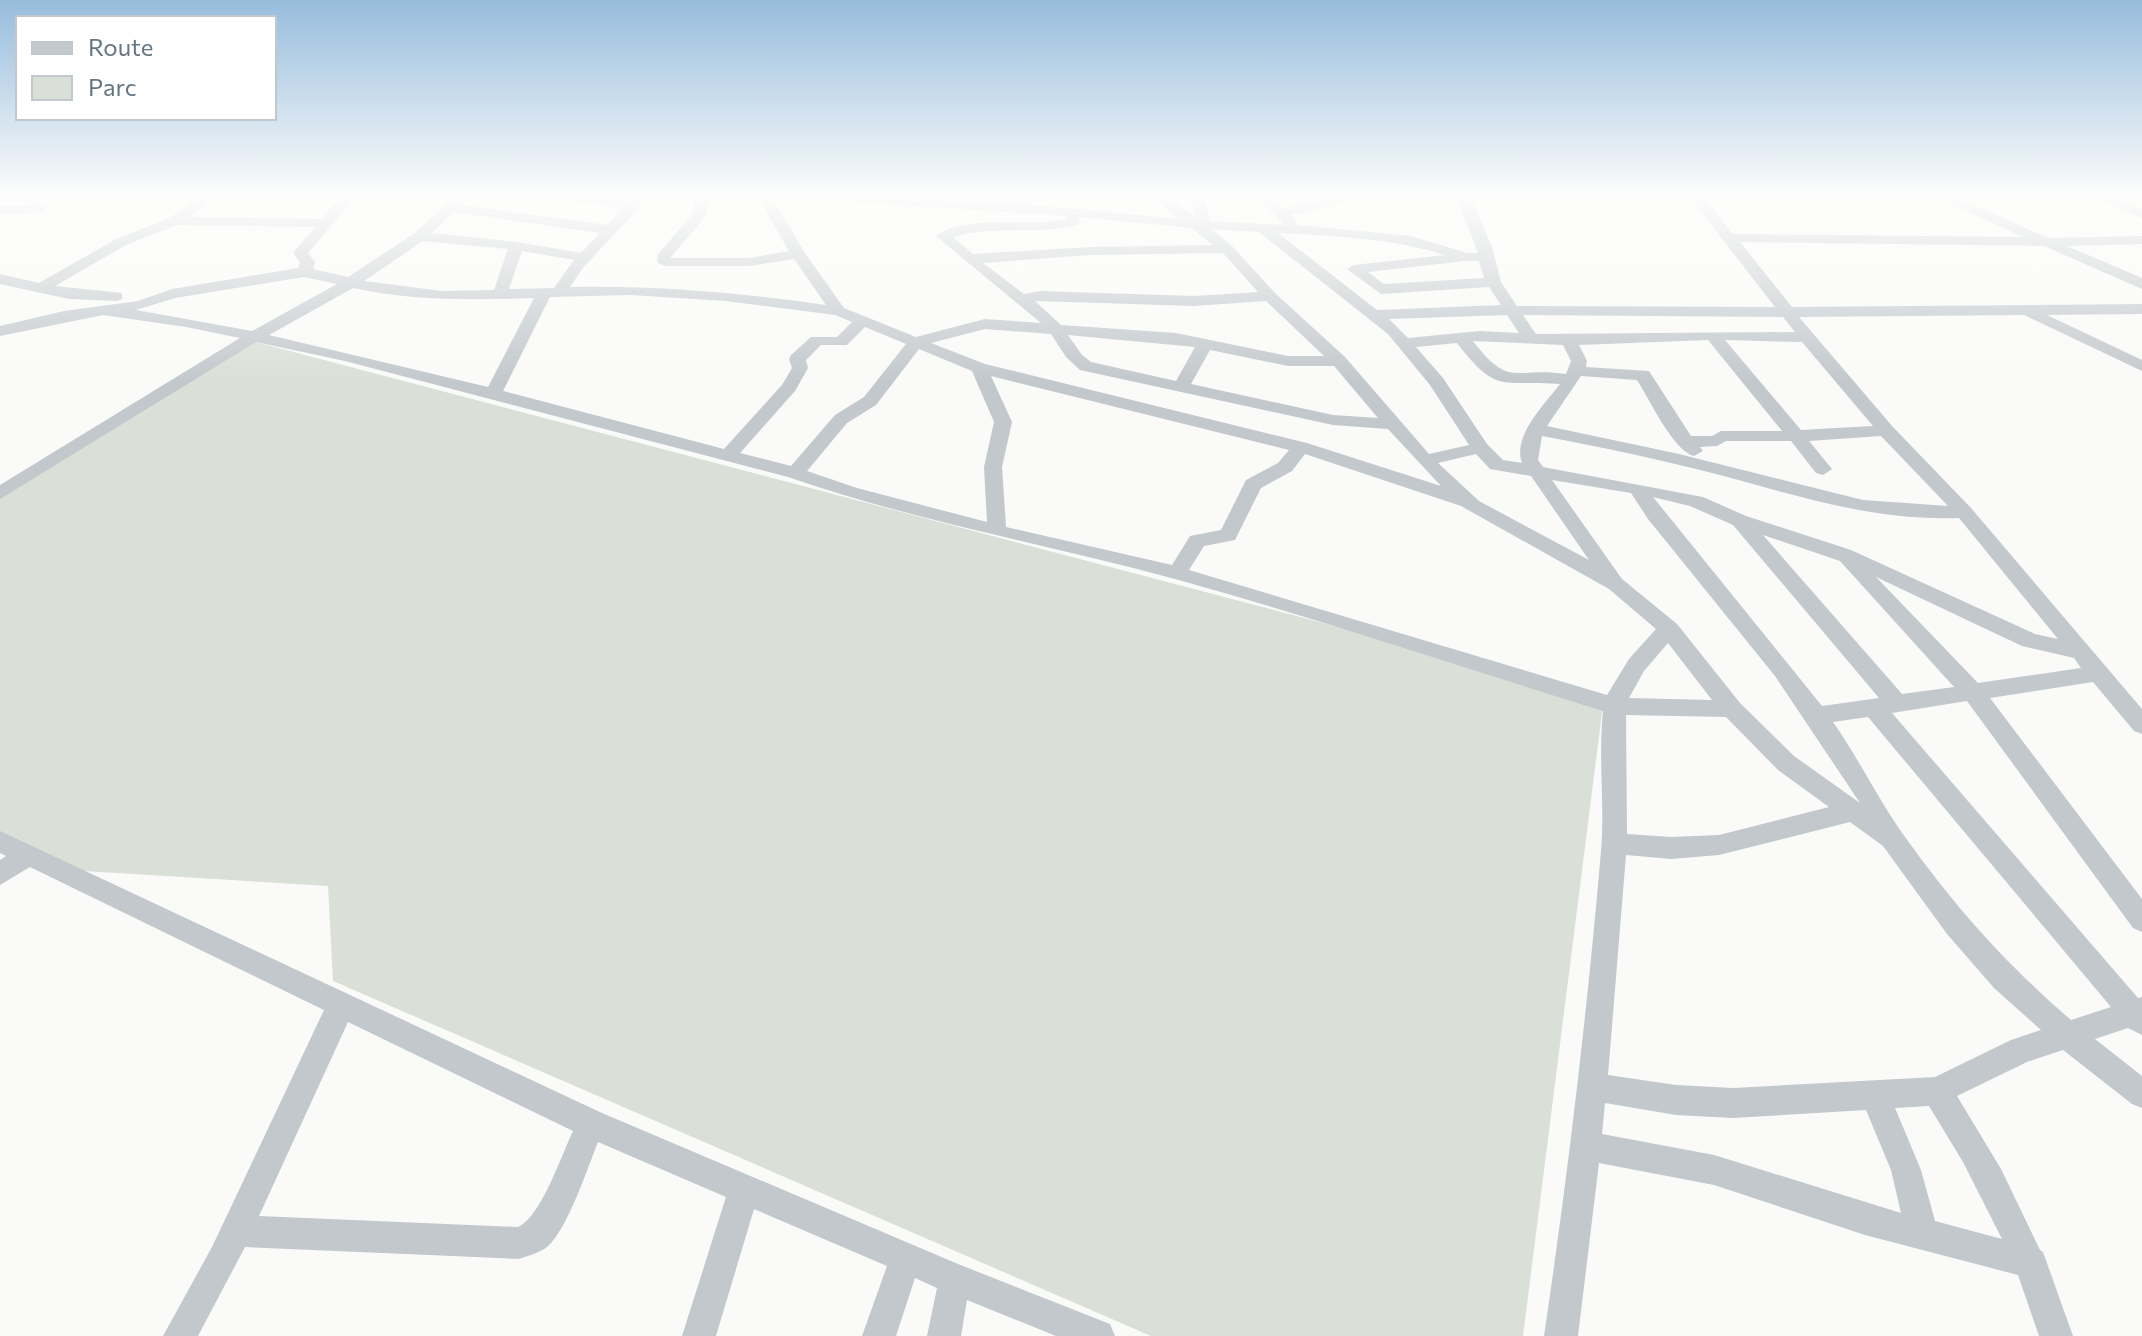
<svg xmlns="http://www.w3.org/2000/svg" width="2142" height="1336" viewBox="0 0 2142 1336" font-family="Commissioner,sans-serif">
	<rect width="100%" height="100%" fill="#fafaf8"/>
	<path fill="#dadfd7" d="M252 341 1604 697 1523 1336H1151L333 981 328 886 84 871 0 833V496Z"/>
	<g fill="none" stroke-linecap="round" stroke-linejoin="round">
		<g fill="#c3c8cc" fill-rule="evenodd">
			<path d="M200 196H216L190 217 322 219 341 196H356L308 253 315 262 313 269 348 277 415 233 455 196H470L461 205 607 225 624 207 552 200 545 196 631 199 634 196H649L583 268 570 287C656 285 740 293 826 305L794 259 749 266H664L657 262 658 254 691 216 697 196H711L705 217 670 258H749L789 251 757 196H771L805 253 844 308 916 337 985 319 1041 323 936 236C964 213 1030 228 1066 219L1067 216 821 200 814 196C936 196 1058 206 1179 219L1152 196H1168L1195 217 1191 196H1205L1210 221 1285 225 1256 196H1271L1284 209 1326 197 1374 196 1291 215 1298 225 1411 236 1467 253H1478L1456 196H1470L1492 247 1501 282 1517 306 1775 307 1689 196H1703L1733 234 2023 237 1934 196H1953L2048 238 2142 236V244L2067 246 2142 278V289L2044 246 1740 242 1792 307 2142 304V314L2047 315 2142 360V371L2024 315 1799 317 1892 426 1971 508 2142 709V734L2134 731 2093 682 1990 698 2142 899V932L2133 928 1967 701 1892 713 2138 998 2142 997V1035L2128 1028 2095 1039 2142 1076V1108L2132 1104 2063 1050 2027 1062 1957 1096 2001 1169 2040 1250 2043 1252 2073 1336H2039L2018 1275 1865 1235 1714 1185 1599 1163 1578 1336H1544C1568 1174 1587 1014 1601 851 1605 805 1598 758 1603 711 1461 667 1319 619 1175 579 1046 544 915 521 788 477L345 361 256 342 0 499V485L240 338 186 327 103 315 0 336V326L64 311 138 301 172 289 298 268 300 262 293 253 315 227 177 225 126 245 55 286 122 293V299L117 301 69 299 0 284V274L39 283 116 239 170 218ZM453 212 600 233 581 253 517 242 432 233ZM1081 217 1192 228 1213 245 1090 247 973 254 953 237C993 225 1037 235 1078 225ZM1211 229 1259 232 1388 334 1430 385 1469 445 1429 454 1345 357 1275 293 1232 246ZM1278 233C1335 236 1390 238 1445 255L1354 265 1347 269 1381 294 1489 287 1501 305 1377 310ZM423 241 508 249 494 290 442 291 364 281ZM522 251 574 260 554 288 509 289ZM1223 253 1258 292 1194 296 1040 291 1024 294 983 263 1090 255ZM1465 261H1479L1484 278 1384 284 1368 272ZM304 277 337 284 252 331 136 310 175 298ZM353 288C414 301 472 300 534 298L488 387 269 335ZM631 295 726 301 835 315 852 322 837 337H811L791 355 789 359 792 368 782 385 724 449 503 391 550 297ZM1035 301 1194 306 1266 301 1324 356H1288L1176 333 1061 325ZM1507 315 1519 333 1479 331 1408 338 1389 319ZM1523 315 1783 317 1795 332 1536 334ZM865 327 906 344 864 397 835 415 791 466 740 453 795 391 808 368 806 360 821 345H847ZM985 329 1051 334 1066 357 1080 370 1333 425 1388 429 1441 486 1307 443 985 364 931 343ZM1068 335 1195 347 1176 381 1091 362 1082 355ZM1708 340 1782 431H1721L1712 436H1691L1649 371 1586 367 1587 361 1579 345ZM1725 340 1802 342 1873 426 1801 430ZM1473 341 1563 345 1571 361 1566 374C1516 366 1510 390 1473 341ZM1457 343C1498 396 1501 379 1560 384 1544 405 1512 436 1522 463L1503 460 1487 444 1443 378 1416 347ZM919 349 972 371 994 422 984 467 987 522 857 488 807 471 847 423 876 405ZM1210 350 1288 366H1334L1378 418 1333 415 1191 384ZM991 376 1289 450 1278 463 1246 480 1221 530 1190 536 1172 565 1006 527 1002 467 1012 422ZM1581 376 1637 380C1649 398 1673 451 1694 456L1703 451 1700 447 1717 446 1726 441H1791L1816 473 1823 475 1832 469 1809 441 1881 436 1948 506 1863 500 1679 454 1547 426ZM1542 436C1602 447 1662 460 1720 475 1800 497 1876 521 1959 518L2058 639 2035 634 1851 550 1746 516 1703 497 1543 467 1538 460ZM1305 454 1461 506 1609 589 1656 629 1629 659 1607 695 1189 570 1204 546 1235 540 1261 488 1292 471ZM1476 454 1490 469 1531 476 1589 560 1479 501 1438 463ZM1552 480 1631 493 1648 519 1775 676 1860 803 1794 756 1740 703 1677 624 1622 579ZM1653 497 1690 506 1733 525 1879 698 1822 706ZM1763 535 1840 561 1954 687 1902 694ZM1876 577 2022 646 2074 658 2081 668 1978 683ZM1668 643 1712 700 1629 698 1644 671ZM1626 715 1726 717 1778 770 1829 807 1719 835 1671 837 1627 834ZM1868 717 2111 1007 2071 1020C2005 963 1956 908 1905 837 1879 801 1859 759 1833 722ZM1850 822 1883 846 1947 934 1994 988 2041 1030 2011 1040 1935 1077 1733 1088 1676 1085 1608 1075 1626 855 1671 859 1719 855ZM1605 1103 1676 1115 1733 1118 1866 1110 1891 1170 1901 1213 1714 1155 1602 1134ZM1929 1106 1963 1162 2002 1239 1935 1221 1921 1170 1895 1108Z"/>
			<path d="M2092 196H2112L2142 209V218Z"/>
			<path d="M40 205 45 206V212L0 214V206Z"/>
			<path d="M0 831 602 1113 958 1264 1110 1324 1115 1336H1056L967 1300 961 1336H927L937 1288 915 1278 896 1336H862L887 1266 754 1209 716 1336H682L726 1197 598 1142C588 1167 567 1230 548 1246 542 1252 527 1256 519 1259L245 1247 198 1336H163L212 1247 324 1010 30 867 0 885V860L6 856 0 853ZM348 1022 573 1131C562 1154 541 1217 518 1227L259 1216Z"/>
		</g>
	</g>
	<linearGradient id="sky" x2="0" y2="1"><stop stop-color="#96bcdc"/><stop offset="0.51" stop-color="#fdfdfc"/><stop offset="1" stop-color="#fdfdfc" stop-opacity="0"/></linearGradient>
	<rect width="2142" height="383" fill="url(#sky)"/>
	<rect x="16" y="16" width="260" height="104" fill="#ffffff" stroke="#c1c8cd" stroke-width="2"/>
	<rect x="32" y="42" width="40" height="12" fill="#c3c8cc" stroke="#c1c8cd" stroke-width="2"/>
	<text x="88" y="56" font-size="24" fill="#657683">Route</text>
	<rect x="32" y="76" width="40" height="24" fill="#dadfd7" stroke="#c1c8cd" stroke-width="2"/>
	<text x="88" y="96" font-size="24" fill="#657683">Parc</text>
</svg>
